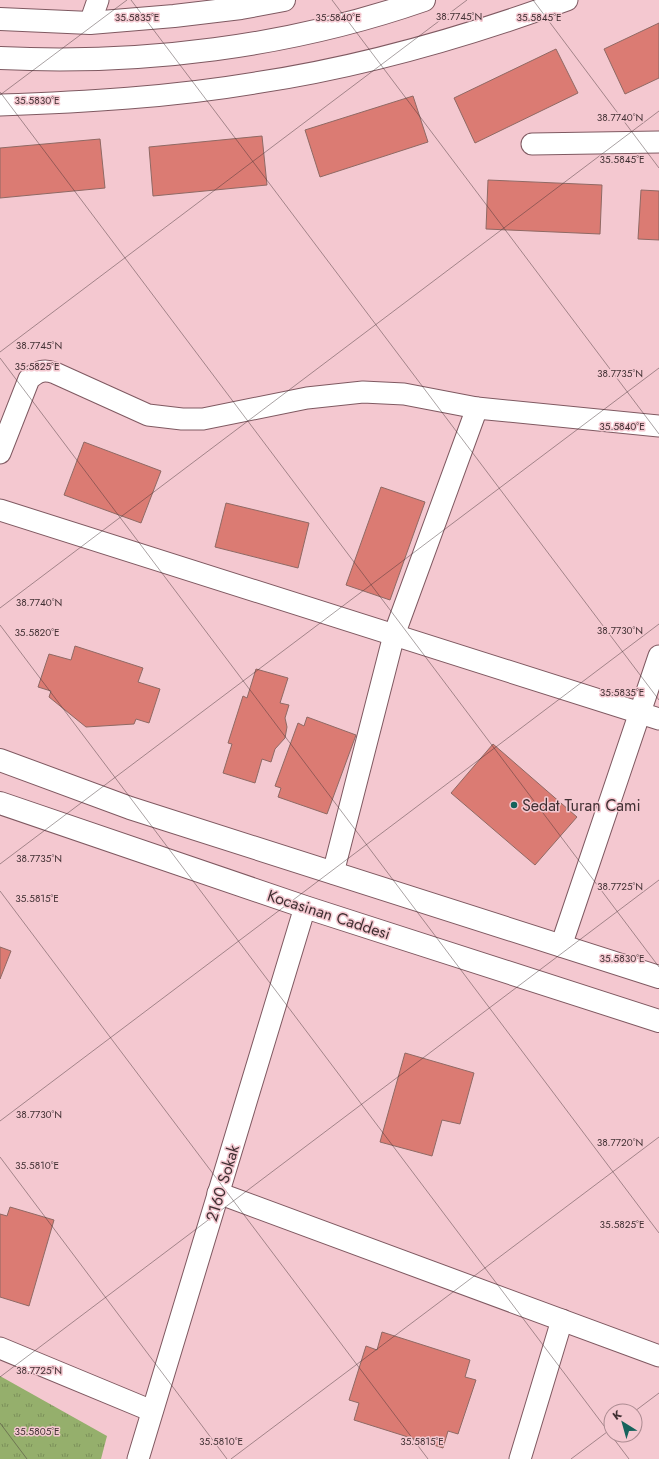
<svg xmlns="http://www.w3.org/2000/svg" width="659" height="1459" viewBox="0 0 659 1459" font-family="Jost,sans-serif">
	<defs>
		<pattern id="park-tufts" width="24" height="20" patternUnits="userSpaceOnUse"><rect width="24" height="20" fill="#95af6c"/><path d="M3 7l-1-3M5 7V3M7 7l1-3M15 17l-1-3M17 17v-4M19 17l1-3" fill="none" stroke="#7b8f59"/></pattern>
	</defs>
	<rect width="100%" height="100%" fill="#f4c8d0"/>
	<path fill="url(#park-tufts)" d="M0 1376 107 1436 101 1459H0Z"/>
	<g fill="#db7b73" stroke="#8f6964">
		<path d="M659 23V78L625 94 604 49Z"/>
		<path d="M556 49 578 93 475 143 454 98Z"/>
		<path d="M413 96 428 142 320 177 305 130Z"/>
		<path d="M262 136 267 185 153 196 149 147Z"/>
		<path d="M100 139 105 188 0 198V148Z"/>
		<path d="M488 180 602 185 600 234 486 229Z"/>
		<path d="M641 190 659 191V240L638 239Z"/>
		<path d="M84 442 161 471 141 523 64 495Z"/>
		<path d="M381 487 425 502 390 600 346 585Z"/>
		<path d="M226 503 309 523 298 568 215 547Z"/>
		<path d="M75 646 143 668 138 682 160 689 149 723 136 719 134 724 86 727 49 697 51 691 38 687 49 654 71 660Z"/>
		<path d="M256 669 288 678 280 703 289 705 285 718 287 727 285 738 275 749 271 762 262 759 255 783 223 773 232 744 228 743 243 696 247 698Z"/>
		<path d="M307 717 356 735 327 814 278 797 281 788 275 786 298 723 304 726Z"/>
		<path d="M493 744 577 817 535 865 451 793Z"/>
		<path d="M0 947 11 951 0 979Z"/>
		<path d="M405 1053 474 1073 460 1124 442 1120 432 1156 380 1142Z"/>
		<path d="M10 1207 54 1220 29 1306 0 1297V1214L7 1216Z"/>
		<path d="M382 1332 470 1360 465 1377 476 1380 458 1434 448 1431 443 1448 354 1420 359 1403 349 1400 366 1346 377 1350Z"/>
	</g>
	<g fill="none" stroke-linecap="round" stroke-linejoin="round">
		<defs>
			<g id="minor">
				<path d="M90 23 98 0"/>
				<path d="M0 105C86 102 171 97 255 83 362 67 466 37 567 0"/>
				<path d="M532 144 659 142"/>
				<path d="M0 453 29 379C38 371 44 369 55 373L148 415 182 419H203L307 398 363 392 404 394 477 408 659 426"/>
				<path d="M0 510 659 719"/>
				<path d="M333 873 394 635 477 408"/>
				<path d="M561 946 659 656"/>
				<path d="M218 1193 659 1356"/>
				<path d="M0 1348 152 1411"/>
				<path d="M138 1459 305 907"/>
				<path d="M520 1459 562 1320"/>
			</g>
			<g id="tertiary">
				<path d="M0 19 90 23 174 16 241 8 284 0"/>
				<path d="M0 58C142 65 289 47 424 0"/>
			</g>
			<g id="secondary">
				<path d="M0 760 130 808 659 977"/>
				<path d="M0 803 305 907 659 1021"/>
			</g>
		</defs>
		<use href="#minor" stroke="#7f5961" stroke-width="23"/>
		<use href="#tertiary" stroke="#7f5961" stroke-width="24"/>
		<use href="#secondary" stroke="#7f5961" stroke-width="24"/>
		<use href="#minor" stroke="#fff" stroke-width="21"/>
		<use href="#tertiary" stroke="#fff" stroke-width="22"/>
		<use href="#secondary" stroke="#fff" stroke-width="22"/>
	</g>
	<path fill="none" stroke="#413033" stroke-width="1" stroke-opacity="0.45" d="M131 0 659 700M332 0 659 434M533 0 659 168M0 92 659 967M0 95 127 0M0 352 467 0M0 358 659 1233M0 608 659 111M0 625 629 1459M0 864 659 368M0 891 428 1459M0 1121 659 624M0 1157 227 1459M0 1377 659 880M635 1411 659 1393M0 1423 27 1459M231 1459 659 1137M571 1459 611 1429"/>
	<circle fill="#16635c" stroke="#f4c8d0" stroke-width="1.5" cx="514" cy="805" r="4"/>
	<g text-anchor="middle" stroke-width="3" stroke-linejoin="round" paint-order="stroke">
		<g font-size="16" fill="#413033" stroke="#f4c8d0" text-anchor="start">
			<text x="522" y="811">Sedat Turan Cami</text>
		</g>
		<g font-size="16" fill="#413033" stroke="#f4c8d0">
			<text transform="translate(329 914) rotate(18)" y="6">Kocasinan Caddesi</text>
			<text transform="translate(222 1183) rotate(-73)" y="6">2160 Sokak</text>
		</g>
	</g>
	<g font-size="10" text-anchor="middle" fill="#413033" stroke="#f4c8d0" stroke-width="3" stroke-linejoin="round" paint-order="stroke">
		<text x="459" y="20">38.7745°N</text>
		<text x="137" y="21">35.5835°E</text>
		<text x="539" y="21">35.5845°E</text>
		<text x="338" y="21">35.5840°E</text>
		<text x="37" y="104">35.5830°E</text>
		<text x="620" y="121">38.7740°N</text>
		<text x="622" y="163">35.5845°E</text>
		<text x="39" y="349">38.7745°N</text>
		<text x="37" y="370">35.5825°E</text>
		<text x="620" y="377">38.7735°N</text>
		<text x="622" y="430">35.5840°E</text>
		<text x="39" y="606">38.7740°N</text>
		<text x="620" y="634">38.7730°N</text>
		<text x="37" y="636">35.5820°E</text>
		<text x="622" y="696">35.5835°E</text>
		<text x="39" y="862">38.7735°N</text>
		<text x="620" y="890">38.7725°N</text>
		<text x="37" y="902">35.5815°E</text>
		<text x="622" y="962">35.5830°E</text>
		<text x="39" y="1118">38.7730°N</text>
		<text x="620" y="1146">38.7720°N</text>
		<text x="37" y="1169">35.5810°E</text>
		<text x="622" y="1228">35.5825°E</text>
		<text x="39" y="1374">38.7725°N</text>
		<text x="37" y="1435">35.5805°E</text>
		<text x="221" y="1445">35.5810°E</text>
		<text x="422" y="1445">35.5815°E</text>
	</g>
	<g transform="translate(623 1423) rotate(323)"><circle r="19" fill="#f4c8d0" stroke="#ac8b91"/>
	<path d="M0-3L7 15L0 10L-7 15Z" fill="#16635c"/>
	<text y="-6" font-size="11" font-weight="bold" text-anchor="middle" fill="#413033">K</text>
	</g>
</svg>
